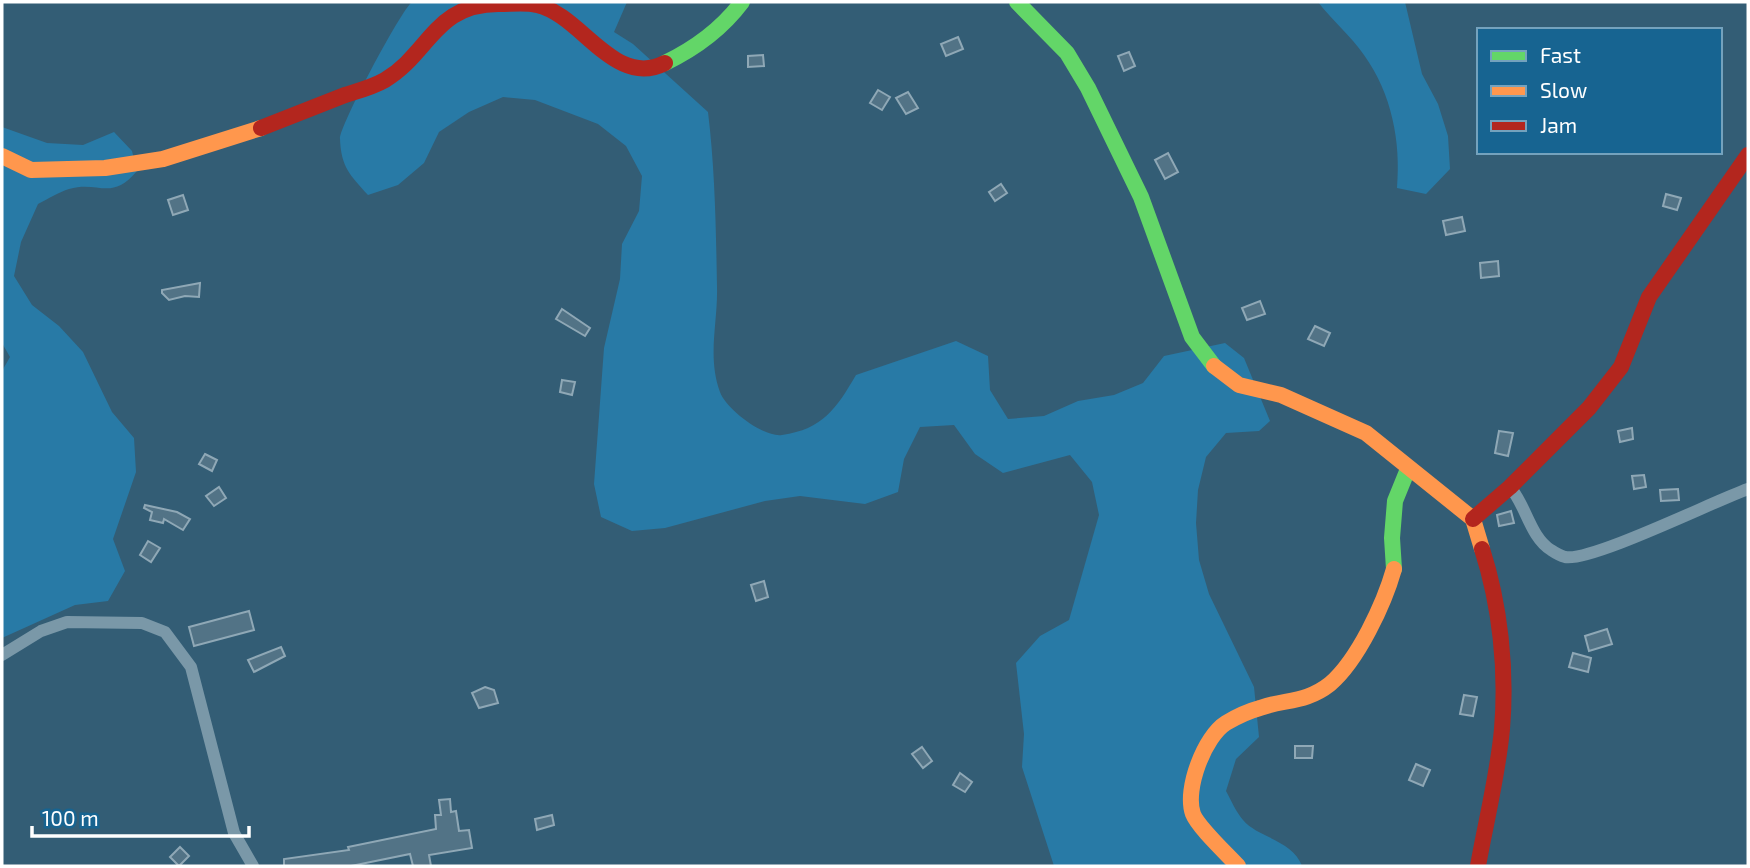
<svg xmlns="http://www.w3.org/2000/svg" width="1750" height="868" viewBox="0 0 1750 868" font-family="'Exo 2',sans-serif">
	<rect width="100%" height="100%" fill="#335d75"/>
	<g fill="#287aa6">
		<path d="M412 2H627L614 32 633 44 708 112C715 169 716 229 717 287 718 323 707 356 720 392 726 409 764 438 782 435 823 429 836 409 856 375L956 341 988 356 990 390 1008 419 1044 416 1078 401 1114 395 1143 383 1164 356 1225 343 1244 358 1270 421 1259 431 1226 433 1206 457 1198 490 1196 523 1199 560 1209 594 1254 687 1259 737 1236 759 1226 791C1231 800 1236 812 1243 820 1258 838 1293 840 1302 866H1054L1022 767 1024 734 1016 663 1040 636 1069 620 1099 515 1092 482 1070 455 1003 473 975 454 954 425 920 427 904 459 898 492 865 504 800 496 765 501 665 528 632 531 601 517 594 484 604 348 620 279 622 244 639 211 642 176 626 146 598 124 535 100 503 97 469 112 439 132 424 163 398 185 368 195C350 175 341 167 340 139 339 127 401 10 412 2Z"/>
		<path d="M1318 2H1405L1422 74 1438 104 1448 136 1450 169 1426 194 1397 188C1401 142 1392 94 1364 55 1351 36 1332 20 1318 2Z"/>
		<path d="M2 127 47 143 83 145 114 132 132 151 137 171C111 202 99 180 69 189 59 192 48 199 38 204L21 242 14 276 32 305 59 326 83 352 112 412 134 438 136 472 113 539 125 571 108 601 75 605 2 638V371L10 357 2 343Z"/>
	</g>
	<g fill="#527386" stroke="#8fa8b6" stroke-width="2">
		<path d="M958 37 963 49 946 56 941 44Z"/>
		<path d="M1129 52 1135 66 1124 71 1118 56Z"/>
		<path d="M763 55 764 66 748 67V56Z"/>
		<path d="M878 90 890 97 882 110 870 103Z"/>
		<path d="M908 92 918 108 906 114 896 98Z"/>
		<path d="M1168 153 1178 172 1165 179 1155 160Z"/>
		<path d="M1001 184 1007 193 995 201 989 192Z"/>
		<path d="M1666 194 1681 198 1677 210 1663 206Z"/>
		<path d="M183 195 188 210 173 215 168 200Z"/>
		<path d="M1462 217 1465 231 1446 235 1443 221Z"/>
		<path d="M1498 261 1499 276 1481 278 1480 263Z"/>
		<path d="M200 283 199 297 185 296 169 300 162 293V290Z"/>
		<path d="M1260 301 1265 314 1247 320 1242 308Z"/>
		<path d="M562 309 590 328 585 336 556 319Z"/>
		<path d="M1315 326 1330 333 1324 346 1308 339Z"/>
		<path d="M562 380 575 382 572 395 560 392Z"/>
		<path d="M1632 428 1633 439 1620 442 1618 431Z"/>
		<path d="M1499 431 1513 433 1508 456 1495 453Z"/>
		<path d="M205 454 217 460 212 471 199 464Z"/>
		<path d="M1644 475 1646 487 1634 489 1632 476Z"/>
		<path d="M219 487 226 498 214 506 206 496Z"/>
		<path d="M1678 489 1679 500 1661 501 1660 490Z"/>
		<path d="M145 505 177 512 190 519 183 530 164 519 163 523 150 520 152 512 144 508Z"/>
		<path d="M1511 511 1514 523 1499 526 1497 515Z"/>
		<path d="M148 541 160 548 151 562 140 555Z"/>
		<path d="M764 581 768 597 756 601 751 585Z"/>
		<path d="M249 611 254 630 194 646 189 627Z"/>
		<path d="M1607 629 1612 644 1589 651 1585 636Z"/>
		<path d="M281 647 285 656 254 672 248 660Z"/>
		<path d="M1573 653 1591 658 1588 672 1569 667Z"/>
		<path d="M485 687 494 690 498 703 479 708 472 693Z"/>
		<path d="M1464 695 1477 697 1473 716 1460 714Z"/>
		<path d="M1295 746H1313L1312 758H1295Z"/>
		<path d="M922 747 932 761 923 768 912 754Z"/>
		<path d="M1416 764 1430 770 1423 786 1409 780Z"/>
		<path d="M960 773 972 782 965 792 953 785Z"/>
		<path d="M450 799 451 812 456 811 459 831 469 830 472 848 429 855 431 866H413L410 854 351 866H284V859L349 850 348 847 436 829 435 815H441L439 800Z"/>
		<path d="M552 815 554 825 537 830 535 819Z"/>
		<path d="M180 847 189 856 179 866 170 857Z"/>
	</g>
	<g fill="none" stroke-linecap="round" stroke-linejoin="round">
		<g stroke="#7a98a8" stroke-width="12">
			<path d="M1510 487C1526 505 1530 537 1551 550 1554 552 1561 556 1565 557 1591 562 1714 501 1748 489"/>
			<path d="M2 655 41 631 67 622 142 623 165 632 191 667 234 833 253 866"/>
		</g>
		<g stroke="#63d668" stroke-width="16">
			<path d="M1017 2 1067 53 1088 88 1141 197 1192 337 1214 366"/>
			<path d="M665 63C696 48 721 30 742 2"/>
			<path d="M1394 569 1392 538 1395 501 1408 469"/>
		</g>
		<g stroke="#ff974d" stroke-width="16">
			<path d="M2 156 31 170 105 168 163 159 261 128"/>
			<path d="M1214 366 1239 385 1281 395 1366 433 1473 519 1482 549"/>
			<path d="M1238 866C1227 854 1198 827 1193 814 1184 789 1205 736 1226 723 1236 717 1249 711 1260 708 1285 699 1306 703 1330 684 1358 660 1384 604 1394 569"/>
		</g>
		<g stroke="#b3261e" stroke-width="16">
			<path d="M261 128C289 117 317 106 345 95 358 91 373 87 385 80 430 53 435 3 500 4 512 4 526 2 537 5 582 15 614 89 665 63"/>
			<path d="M1473 519 1510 487 1589 408 1621 367 1649 297 1748 155"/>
			<path d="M1478 866C1486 821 1498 774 1502 729 1507 669 1500 605 1482 549"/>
		</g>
	</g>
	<rect width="1750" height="868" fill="none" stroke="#ffffff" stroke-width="7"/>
	<rect x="1477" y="28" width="245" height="126" fill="#176491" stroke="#74a2bd" stroke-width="2"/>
	<rect x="1491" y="51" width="35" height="10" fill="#63d668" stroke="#74a2bd" stroke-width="2"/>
	<text x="1540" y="63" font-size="21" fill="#ffffff">Fast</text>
	<rect x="1491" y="86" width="35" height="10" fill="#ff974d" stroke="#74a2bd" stroke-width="2"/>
	<text x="1540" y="98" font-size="21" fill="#ffffff">Slow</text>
	<rect x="1491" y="121" width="35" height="10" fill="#b3261e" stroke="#74a2bd" stroke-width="2"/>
	<text x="1540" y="133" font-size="21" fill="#ffffff">Jam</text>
	<path d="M32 826v10h217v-10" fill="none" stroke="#ffffff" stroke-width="3.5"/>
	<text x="42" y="826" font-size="21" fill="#ffffff" stroke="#176491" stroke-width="5" paint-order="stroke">100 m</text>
</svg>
